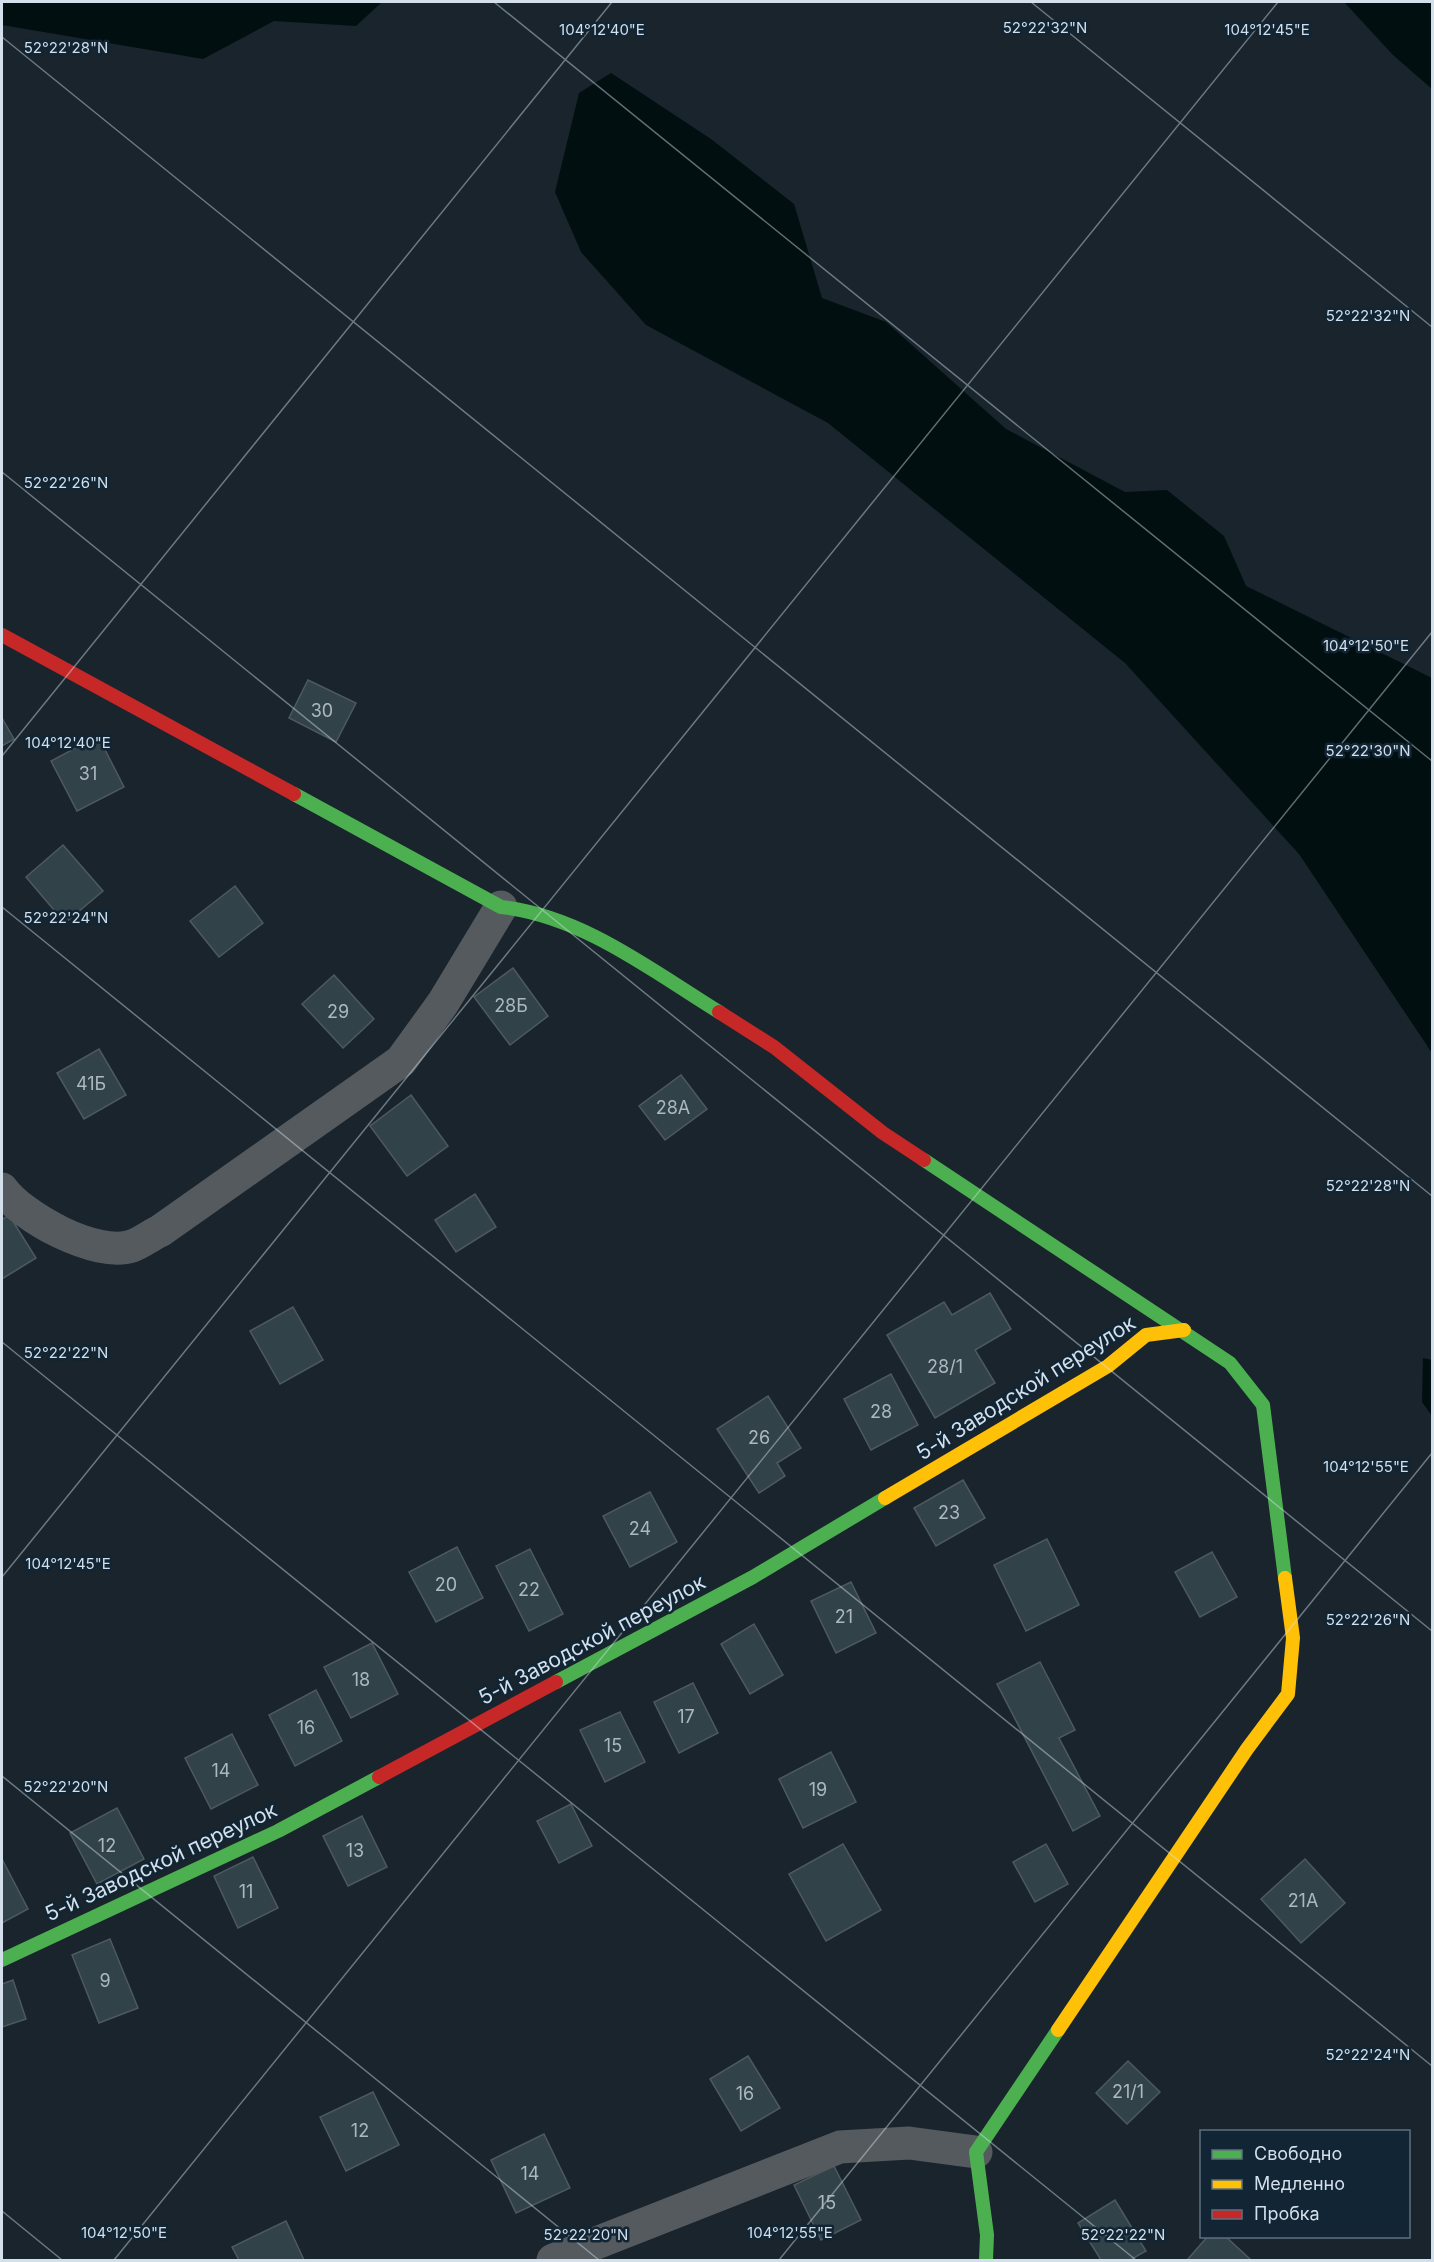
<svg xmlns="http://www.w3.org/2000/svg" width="1434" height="2262" viewBox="0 0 1434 2262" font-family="Inter,sans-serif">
	<rect width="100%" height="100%" fill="#19242c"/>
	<g fill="#020f11">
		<path d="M2 2H382L356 26 274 21 203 59 2 25Z"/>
		<path d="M1344 2H1432V89L1393 55Z"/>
		<path d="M611 73 711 139 794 204 822 298 886 322 1006 429 1125 492 1167 490 1224 536 1246 586 1432 678V1053L1299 854 1125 663 828 423 646 325 581 252 555 192 579 93Z"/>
		<path d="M1423 1358 1432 1360V1416L1422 1402Z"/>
	</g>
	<g fill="#324249" stroke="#4e595f" stroke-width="1.5">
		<path d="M308 680 356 703 336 742 289 718Z"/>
		<path d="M2 718 14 739 2 746Z"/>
		<path d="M98 736 124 787 77 811 51 761Z"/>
		<path d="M63 845 103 891 65 923 26 877Z"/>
		<path d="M235 886 263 923 219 957 190 921Z"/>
		<path d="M513 968 548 1016 510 1045 474 997Z"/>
		<path d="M334 975 374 1019 343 1048 302 1004Z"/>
		<path d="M99 1049 126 1095 84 1119 57 1073Z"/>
		<path d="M681 1075 707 1109 665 1140 639 1106Z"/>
		<path d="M411 1095 448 1146 407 1176 370 1126Z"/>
		<path d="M475 1194 496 1227 456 1252 435 1220Z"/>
		<path d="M9 1215 36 1258 2 1279V1220Z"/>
		<path d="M990 1293 1011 1329 975 1350 995 1383 935 1418 887 1335 944 1302 952 1315Z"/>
		<path d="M293 1307 323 1360 280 1384 250 1331Z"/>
		<path d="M891 1374 918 1425 871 1450 844 1399Z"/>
		<path d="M768 1396 801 1448 777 1463 785 1476 759 1493 717 1429Z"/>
		<path d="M963 1480 985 1518 936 1546 914 1508Z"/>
		<path d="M650 1492 677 1542 630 1567 603 1516Z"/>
		<path d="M1047 1539 1079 1605 1026 1631 994 1565Z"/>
		<path d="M457 1547 483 1598 436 1622 409 1572Z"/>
		<path d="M530 1549 563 1614 529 1631 496 1566Z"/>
		<path d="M1212 1552 1237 1597 1200 1617 1175 1572Z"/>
		<path d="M851 1582 876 1633 836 1653 811 1601Z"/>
		<path d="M754 1624 783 1675 750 1694 721 1644Z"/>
		<path d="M372 1643 398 1694 351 1718 324 1667Z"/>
		<path d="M1040 1662 1075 1730 1059 1738 1100 1816 1073 1831 997 1684Z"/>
		<path d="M693 1683 718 1733 679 1753 654 1702Z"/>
		<path d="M316 1690 342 1741 295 1766 269 1715Z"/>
		<path d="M620 1712 645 1762 605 1782 580 1730Z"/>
		<path d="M232 1734 258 1785 211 1809 185 1758Z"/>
		<path d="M831 1752 856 1802 803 1828 779 1779Z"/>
		<path d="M571 1804 592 1846 559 1863 537 1821Z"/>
		<path d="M117 1808 144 1859 97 1884 70 1833Z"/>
		<path d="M362 1816 387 1867 348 1886 323 1836Z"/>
		<path d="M843 1844 881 1910 826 1941 789 1874Z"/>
		<path d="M1046 1844 1068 1884 1035 1902 1013 1862Z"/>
		<path d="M253 1857 278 1908 238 1928 214 1876Z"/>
		<path d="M2 1859 28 1909 2 1923Z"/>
		<path d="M1305 1859 1345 1903 1301 1943 1261 1899Z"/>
		<path d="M110 1939 138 2008 99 2023 72 1955Z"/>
		<path d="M13 1980 26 2019 2 2027V1984Z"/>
		<path d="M748 2056 780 2108 741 2131 710 2079Z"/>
		<path d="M1128 2061 1160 2092 1127 2124 1096 2093Z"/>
		<path d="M373 2092 399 2145 346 2171 320 2117Z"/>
		<path d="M544 2134 570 2188 516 2213 491 2160Z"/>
		<path d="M834 2166 861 2220 821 2240 794 2185Z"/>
		<path d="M1115 2200 1146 2251 1130 2260H1101L1078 2223Z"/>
		<path d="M286 2221 304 2260H239L232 2247Z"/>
		<path d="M1208 2236H1225L1251 2260H1189L1188 2259Z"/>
	</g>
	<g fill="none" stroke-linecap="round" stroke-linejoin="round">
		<g stroke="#555a5f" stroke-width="33">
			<path d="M2 1189C22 1217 96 1258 132 1246 141 1243 151 1235 160 1231L401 1061 443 1003 501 907"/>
			<path d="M553 2260 840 2147 909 2143 976 2152"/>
		</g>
		<g stroke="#4caf50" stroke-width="14">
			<path d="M294 794 501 907C582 916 651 970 719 1012"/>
			<path d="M924 1160 1230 1363 1263 1405 1285 1578"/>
			<path d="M556 1682 753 1577 885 1498"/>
			<path d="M2 1960 278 1831 379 1777"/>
			<path d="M986 2260 987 2235 976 2152 1058 2030"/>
		</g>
		<g stroke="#ffc107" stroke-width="14">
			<path d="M885 1498 1108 1366 1146 1335 1184 1330"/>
			<path d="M1058 2030 1247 1749 1288 1694 1293 1638 1285 1578"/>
		</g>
		<g stroke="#c62828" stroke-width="14">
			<path d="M2 635 294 794"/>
			<path d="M719 1012 774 1047 883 1133 924 1160"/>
			<path d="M379 1777 556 1682"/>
		</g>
	</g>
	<path fill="none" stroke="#d3dfea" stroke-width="1.5" stroke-opacity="0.45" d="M494 2 1432 761M1031 2 1432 327M2 37 1432 1196M2 472 1432 1631M2 756 612 2M2 907 1432 2066M2 1342 1136 2260M2 1577 1278 2M2 1776 599 2260M2 2211 62 2260M114 2260 1432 632M779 2260 1432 1453"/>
	<g text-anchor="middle" stroke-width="5" stroke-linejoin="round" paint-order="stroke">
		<g font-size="18" fill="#abb8c2">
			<text x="322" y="717">30</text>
			<text x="88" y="780">31</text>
			<text x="511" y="1012">28Б</text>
			<text x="338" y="1018">29</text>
			<text x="91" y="1090">41Б</text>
			<text x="673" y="1114">28А</text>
			<text x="945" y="1373">28/1</text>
			<text x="881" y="1418">28</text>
			<text x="759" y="1444">26</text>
			<text x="949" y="1519">23</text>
			<text x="640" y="1535">24</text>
			<text x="446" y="1591">20</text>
			<text x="529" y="1596">22</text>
			<text x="844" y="1623">21</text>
			<text x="361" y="1686">18</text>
			<text x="686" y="1723">17</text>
			<text x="306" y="1734">16</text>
			<text x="613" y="1752">15</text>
			<text x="221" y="1777">14</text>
			<text x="818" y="1796">19</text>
			<text x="107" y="1852">12</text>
			<text x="355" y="1857">13</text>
			<text x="246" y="1898">11</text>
			<text x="1303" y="1907">21А</text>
			<text x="105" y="1987">9</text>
			<text x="1128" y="2098">21/1</text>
			<text x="745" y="2100">16</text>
			<text x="360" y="2137">12</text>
			<text x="530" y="2180">14</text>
			<text x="827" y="2209">15</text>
		</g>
		<g font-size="21" fill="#d3dfea" stroke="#112534">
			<text transform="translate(1026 1388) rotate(-32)" y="7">5-й Заводской переулок</text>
			<text transform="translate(592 1640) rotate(-28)" y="7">5-й Заводской переулок</text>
			<text transform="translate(161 1862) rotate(-25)" y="7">5-й Заводской переулок</text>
		</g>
	</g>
	<g font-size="15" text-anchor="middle" fill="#d3dfea" stroke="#112534" stroke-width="5" stroke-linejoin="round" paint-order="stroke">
		<text x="1045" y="33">52°22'32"N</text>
		<text x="602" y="35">104°12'40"E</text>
		<text x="1267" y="35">104°12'45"E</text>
		<text x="66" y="53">52°22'28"N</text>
		<text x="1368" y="321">52°22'32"N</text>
		<text x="66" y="488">52°22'26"N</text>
		<text x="1366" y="651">104°12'50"E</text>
		<text x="68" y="748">104°12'40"E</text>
		<text x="1368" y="756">52°22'30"N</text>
		<text x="66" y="923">52°22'24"N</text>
		<text x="1368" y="1191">52°22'28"N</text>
		<text x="66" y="1358">52°22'22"N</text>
		<text x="1366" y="1472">104°12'55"E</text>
		<text x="68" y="1569">104°12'45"E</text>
		<text x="1368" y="1625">52°22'26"N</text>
		<text x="66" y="1792">52°22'20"N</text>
		<text x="1368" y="2060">52°22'24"N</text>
		<text x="124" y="2238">104°12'50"E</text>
		<text x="790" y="2238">104°12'55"E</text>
		<text x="586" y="2240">52°22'20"N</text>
		<text x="1123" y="2240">52°22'22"N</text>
	</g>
	<rect width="1434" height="2262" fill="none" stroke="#d3dfea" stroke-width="6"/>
	<rect x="1200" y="2130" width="210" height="108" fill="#112534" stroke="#5f6f7d" stroke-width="1.5"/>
	<rect x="1212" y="2150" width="30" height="9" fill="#4caf50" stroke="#5f6f7d" stroke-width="1.5"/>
	<text x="1254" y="2160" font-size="18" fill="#d3dfea">Свободно</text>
	<rect x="1212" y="2180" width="30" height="9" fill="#ffc107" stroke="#5f6f7d" stroke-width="1.5"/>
	<text x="1254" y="2190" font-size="18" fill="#d3dfea">Медленно</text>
	<rect x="1212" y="2210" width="30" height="9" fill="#c62828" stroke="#5f6f7d" stroke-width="1.5"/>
	<text x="1254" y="2220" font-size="18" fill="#d3dfea">Пробка</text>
</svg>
